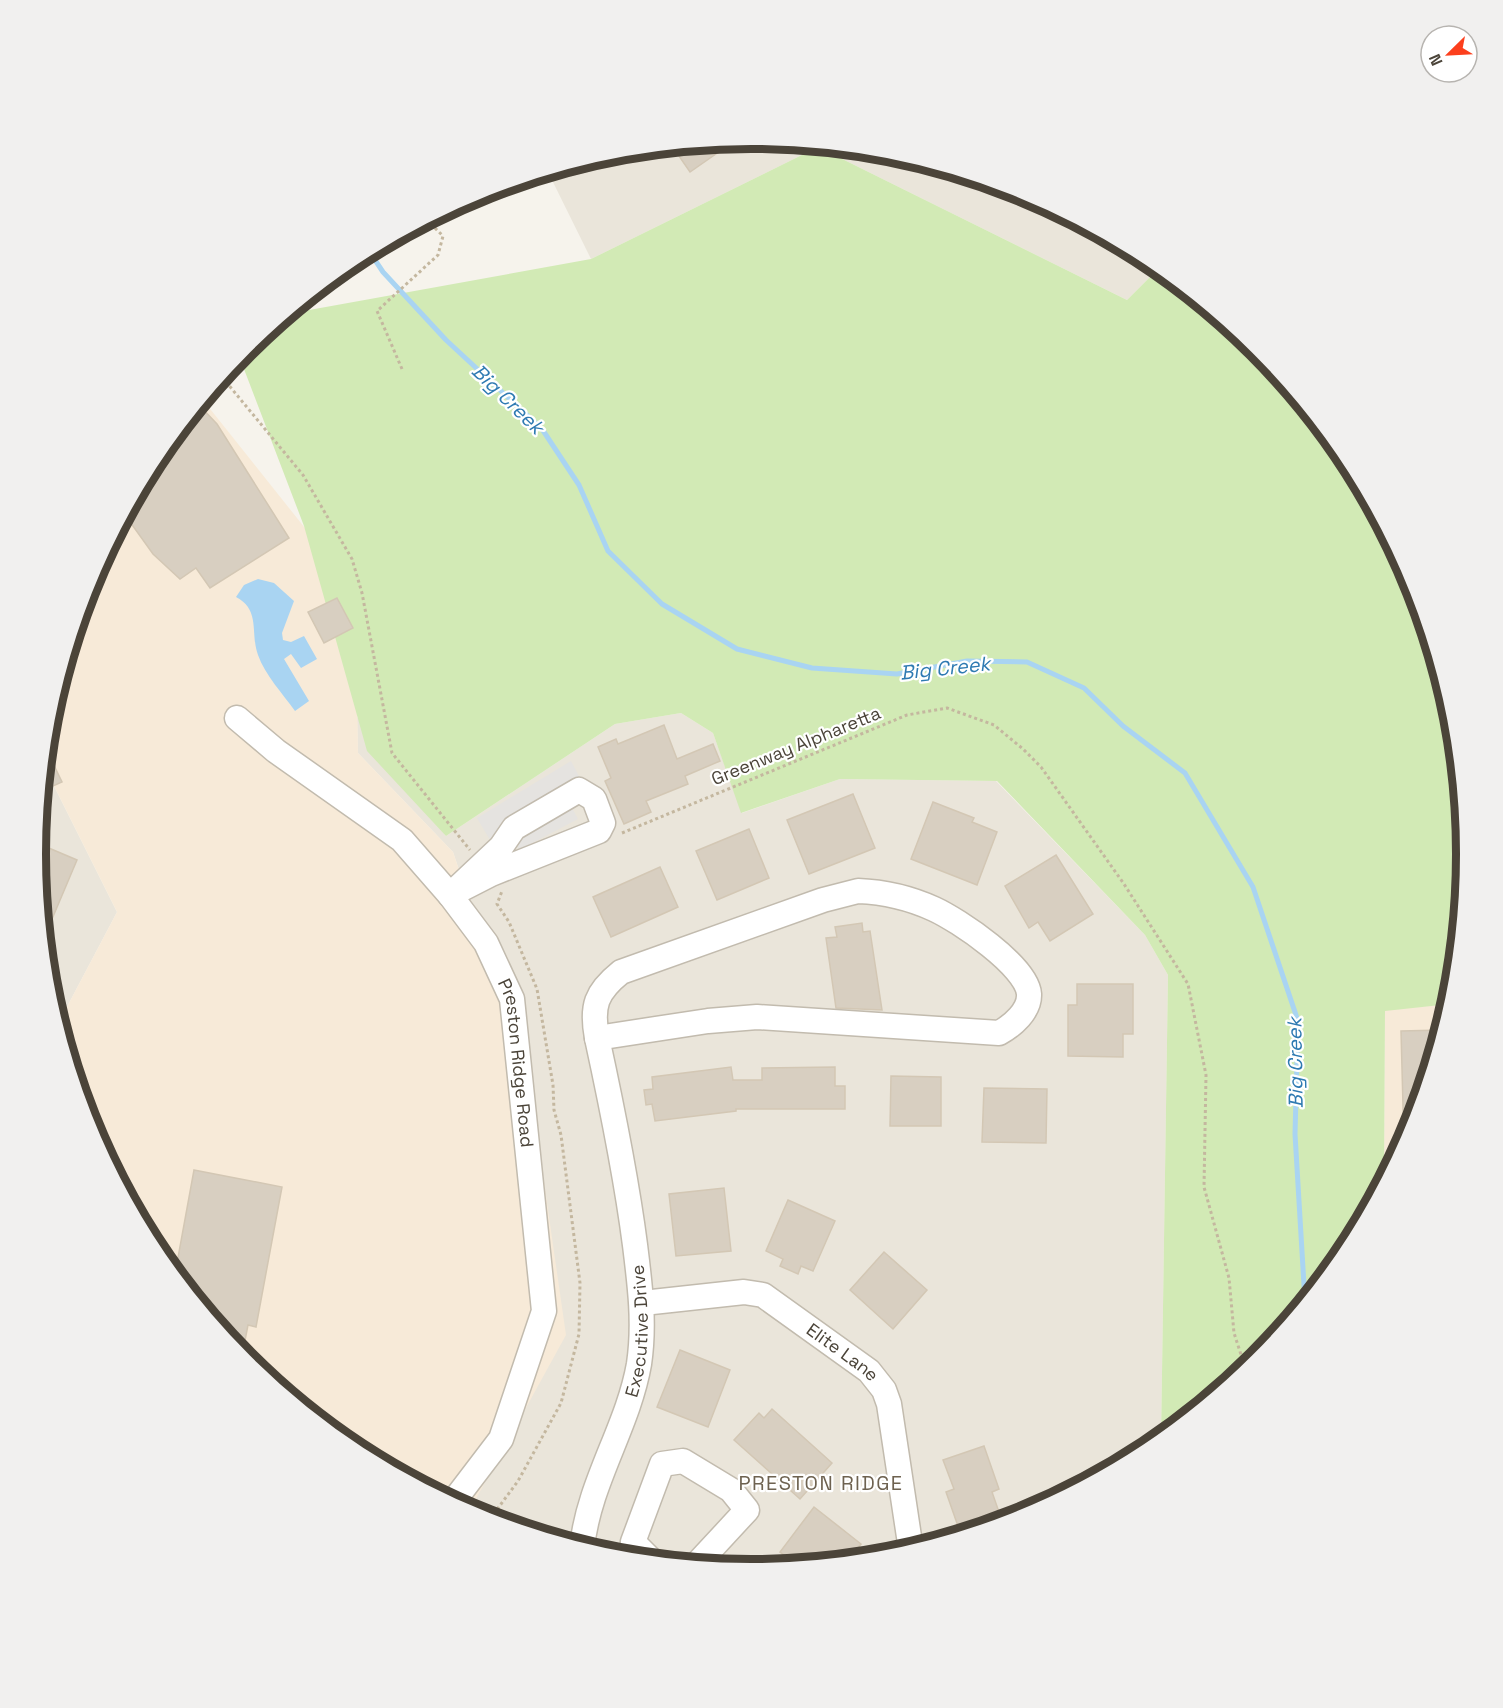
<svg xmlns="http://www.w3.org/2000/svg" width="1503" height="1708" viewBox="0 0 1503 1708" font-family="'Space Grotesk',sans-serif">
	<rect width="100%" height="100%" fill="#f6f3ec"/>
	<g fill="#eae5da">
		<path d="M752 139 891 152 1026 193 1149 259 1159 268 1127 300 818 147 591 259 548 172 612 152Z"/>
		<path d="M681 713 713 733 742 813 840 779 996 781 1145 935 1168 975 1161 1439 1149 1449 1025 1515 891 1556 751 1569 612 1556 483 1517 472 1506 529 1078 453 852 358 753 357 717 446 836 615 724Z"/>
		<path d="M45 768 117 912 59 1022 50 993 36 854Z"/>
	</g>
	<g fill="#f7ead8">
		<path d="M203 400 336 567 356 626 358 753 453 852 529 1078 566 1335 472 1506 483 1517 354 1449 245 1360 156 1251 90 1127 59 1022 117 912 45 768 50 714 91 580 157 456Z"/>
		<path d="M1450 1004 1412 1128 1384 1181 1385 1010Z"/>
	</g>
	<path fill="#d2eab5" d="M818 147 1127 300 1159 268 1258 348 1347 457 1413 581 1453 715 1467 854 1453 994 1450 1004 1385 1011 1384 1181 1346 1252 1257 1360 1161 1439 1168 975 1145 935 997 781 840 779 741 813 713 733 681 713 615 724 446 836 367 751 304 526 239 356 287 314 591 259Z"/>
	<path fill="#e5e3e0" d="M571 761 580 778 570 804 578 819 519 850 512 836 493 845 477 818Z"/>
	<path fill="#a9d4f2" d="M258 579 274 583 294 601 282 633 283 640 291 642 304 636 317 659 301 668 291 654 284 659 309 701 295 711C283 694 265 675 258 655 250 633 261 610 236 597L244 585Z"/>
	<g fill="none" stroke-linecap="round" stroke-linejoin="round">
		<path stroke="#a9d4f2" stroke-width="5" d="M369 251 383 272 446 340 542 429 579 485 608 551 662 604 737 649 812 668 897 674 967 661 1027 662 1084 688 1123 726 1185 773 1253 887 1298 1021 1295 1134 1305 1302"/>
	</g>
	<g fill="#d8cfc1" stroke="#d3c7b4" stroke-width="1.5">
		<path d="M736 140 690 172 672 146 718 142Z"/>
		<path d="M199 405 217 424 289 538 210 588 196 568 180 579 153 554 125 515 157 456Z"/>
		<path d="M337 598 353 628 324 643 308 612Z"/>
		<path d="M664 725 677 759 713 744 720 761 685 776 688 784 646 801 651 812 624 824 605 781 611 778 598 747 616 739 618 744Z"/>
		<path d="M46 749 62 782 42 791 44 777Z"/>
		<path d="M853 794 875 848 809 874 787 820Z"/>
		<path d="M933 802 974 818 972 822 997 832 977 885 911 859Z"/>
		<path d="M749 829 769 878 717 900 696 851Z"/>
		<path d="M37 843 77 860 44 938 36 854Z"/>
		<path d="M1056 855 1093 914 1050 941 1038 922 1029 928 1005 886Z"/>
		<path d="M660 867 678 907 611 937 593 897Z"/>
		<path d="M862 923 863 932 870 931 882 1010 836 1008 826 938 837 937 835 927Z"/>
		<path d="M1077 984H1133V1034H1123V1057L1068 1056V1005H1077Z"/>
		<path d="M1442 1030 1412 1128 1404 1144 1401 1031Z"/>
		<path d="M731 1067 733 1080H762V1068L835 1067V1086H845V1109H736V1111L655 1121 652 1104 646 1105 644 1090 653 1089 652 1077Z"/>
		<path d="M891 1076 941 1077V1126H890Z"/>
		<path d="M984 1088 1047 1089 1046 1143 982 1142Z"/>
		<path d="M194 1170 282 1187 256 1327 248 1325 242 1356 175 1274Z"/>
		<path d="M724 1188 731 1251 676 1256 669 1194Z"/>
		<path d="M788 1200 835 1221 813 1271 801 1266 798 1274 780 1266 783 1259 766 1251Z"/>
		<path d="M884 1252 927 1290 893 1329 850 1290Z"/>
		<path d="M680 1350 730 1370 708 1427 657 1407Z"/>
		<path d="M772 1409 832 1463 800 1499 734 1440 759 1413 764 1418Z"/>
		<path d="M984 1446 999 1489 992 1492 1000 1515 959 1529 946 1492 954 1489 943 1460Z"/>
		<path d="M814 1507 861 1544 848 1560 797 1565 780 1552Z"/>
	</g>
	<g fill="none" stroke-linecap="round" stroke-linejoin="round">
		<defs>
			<g id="minor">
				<path id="s1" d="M237 718 276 751 402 840 450 895 486 943 512 999 544 1311 501 1439 453 1502"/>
				<path d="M579 790 594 799 603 823 599 831 491 874 450 895 501 847 514 828Z"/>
				<path d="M858 891C884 892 910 898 934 909 958 920 1027 966 1029 994 1030 1011 1012 1026 999 1033L757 1017 708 1021 597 1038C591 1006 596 992 621 972L823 900Z"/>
				<path id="s2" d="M643 1303 744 1292 763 1295 869 1371 884 1390 889 1404 911 1550"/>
				<path id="s3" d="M582 1547C589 1482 628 1427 639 1364 645 1324 640 1285 635 1245 626 1175 612 1107 597 1038"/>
				<path d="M650 1559 633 1542 662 1464 683 1461 731 1490 747 1510 697 1564"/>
			</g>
		</defs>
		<use href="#minor" stroke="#c2bbae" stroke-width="27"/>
		<g stroke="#c4b79f" stroke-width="3" stroke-dasharray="3 3" stroke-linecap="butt">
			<path d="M402 369 377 311 438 255 443 236 427 220"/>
			<path d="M222 377 303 475 352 559 362 593 392 753 470 850"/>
			<path d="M622 833 907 715 947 708 994 725 1023 749 1041 767 1124 884 1188 984 1206 1075 1204 1187 1229 1278 1234 1333 1246 1370"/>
			<path d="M490 1519 518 1481 561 1403 579 1334 580 1283 561 1135 554 1110 553 1085 537 989 509 922 497 904 502 891"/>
		</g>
		<use href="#minor" stroke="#fff" stroke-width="24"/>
	</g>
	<g text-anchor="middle" stroke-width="4.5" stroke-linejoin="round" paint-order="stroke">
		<g font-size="18" fill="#4b4439" stroke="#fff">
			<text transform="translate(796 746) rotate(-22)" y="6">Greenway Alpharetta</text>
			<text dy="6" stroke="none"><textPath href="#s1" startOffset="464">Preston Ridge Road</textPath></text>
			<text dy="6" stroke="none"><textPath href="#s3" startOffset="225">Executive Drive</textPath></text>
			<text dy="6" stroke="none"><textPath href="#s2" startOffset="219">Elite Lane</textPath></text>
		</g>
		<g font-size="20" font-style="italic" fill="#2e7ab2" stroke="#fff">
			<text transform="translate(508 399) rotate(44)" y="7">Big Creek</text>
			<text transform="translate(945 668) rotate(-6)" y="7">Big Creek</text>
			<text transform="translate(1295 1063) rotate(-91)" y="7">Big Creek</text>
		</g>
		<g font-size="20" letter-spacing="1.5" fill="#6e6250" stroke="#fff">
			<text x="821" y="1490">PRESTON RIDGE</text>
		</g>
	</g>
	<path d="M0 0H1503V1708H0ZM46 854a705 705 0 1 1 1410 0a705 705 0 1 1-1410 0Z" fill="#f1f0ef" fill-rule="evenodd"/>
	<path fill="none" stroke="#4b4439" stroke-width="8" d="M46 854a705 705 0 1 1 1410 0a705 705 0 1 1-1410 0Z"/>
	<g transform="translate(1449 54) rotate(246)"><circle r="28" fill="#ffffff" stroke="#b7b4b0" stroke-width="1.5"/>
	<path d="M0-4.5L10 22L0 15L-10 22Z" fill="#fc3f1d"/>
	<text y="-9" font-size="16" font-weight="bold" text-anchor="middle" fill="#4b4439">N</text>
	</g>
</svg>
